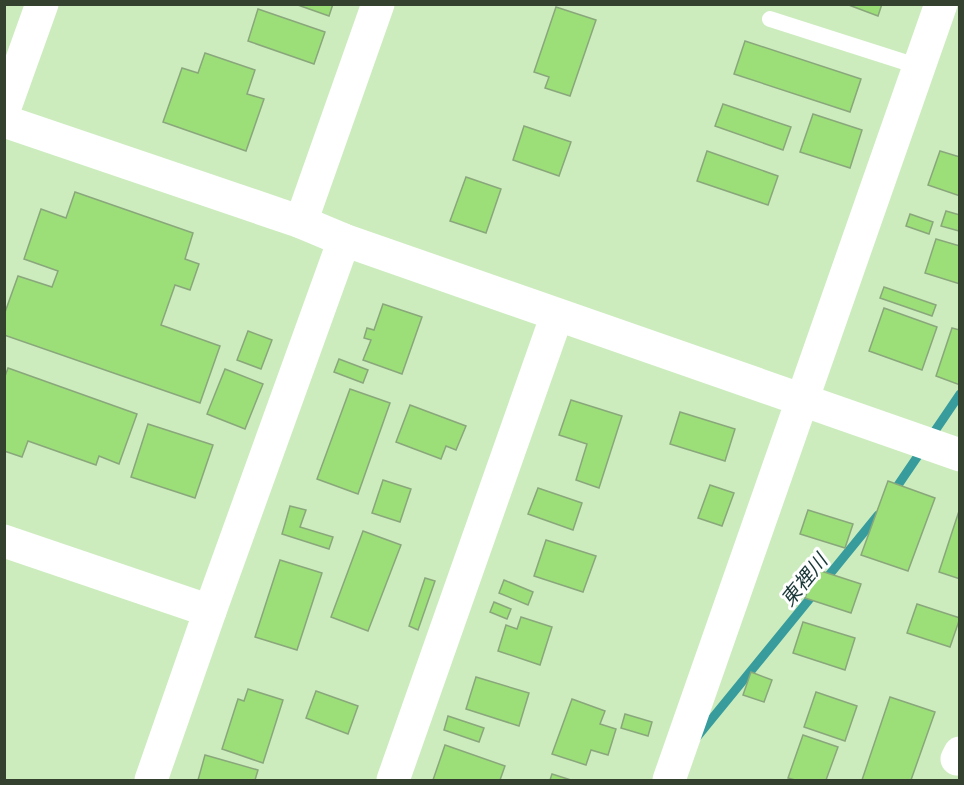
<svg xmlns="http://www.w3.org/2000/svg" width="964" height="785" viewBox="0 0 964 785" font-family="'Fira Sans Condensed','Noto Sans JP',sans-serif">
	<rect width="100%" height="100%" fill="#ccecbe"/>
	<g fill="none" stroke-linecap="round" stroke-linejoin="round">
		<g stroke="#389c9d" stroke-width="9">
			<path d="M892 494 960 394"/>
			<path d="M697 737 878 515"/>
		</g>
	</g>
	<g fill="#9cdf78" stroke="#89a77b" stroke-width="1.5">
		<path d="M295 4H333L329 16Z"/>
		<path d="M846 4H882L878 16Z"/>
		<path d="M556 7 596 20 570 96 545 88 549 77 534 72Z"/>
		<path d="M258 9 325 32 314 64 248 41Z"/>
		<path d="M745 41 861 79 850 112 734 74Z"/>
		<path d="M205 53 255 70 247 94 264 99 246 151 163 122 182 68 198 73Z"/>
		<path d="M723 104 791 127 783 150 715 126Z"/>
		<path d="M813 114 862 130 850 168 800 152Z"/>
		<path d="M524 126 571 142 559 176 513 160Z"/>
		<path d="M707 151 778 176 768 205 697 181Z"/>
		<path d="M940 151 960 157V196L928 185Z"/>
		<path d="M466 177 501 189 486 233 450 221Z"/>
		<path d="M75 192 193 233 185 259 199 264 190 290 175 285 161 325 220 346 200 403 4 335V315L18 276 52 287 58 271 24 259 41 209 66 218Z"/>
		<path d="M946 211 960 215 959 231 941 226Z"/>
		<path d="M910 214 933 222 929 234 906 226Z"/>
		<path d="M936 239 960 246V284L925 273Z"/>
		<path d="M884 287 936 305 932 316 880 298Z"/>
		<path d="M383 304 422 317 402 374 363 360 371 340 364 338 367 328 374 330Z"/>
		<path d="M884 308 937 327 922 370 869 351Z"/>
		<path d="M952 328 960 330V385L936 376Z"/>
		<path d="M248 331 272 340 261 369 237 360Z"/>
		<path d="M339 359 368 370 363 383 334 372Z"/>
		<path d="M8 368 137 414 119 464 99 456 96 465 28 441 22 457 4 451V379Z"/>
		<path d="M225 369 263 384 245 429 207 414Z"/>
		<path d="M350 389 390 403 358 494 317 479Z"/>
		<path d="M571 400 622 416 599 488 576 480 587 444 559 435Z"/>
		<path d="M410 405 466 426 456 450 446 446 441 459 396 442Z"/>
		<path d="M680 412 735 429 725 461 670 444Z"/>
		<path d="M148 424 213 445 195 498 131 477Z"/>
		<path d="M383 480 411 489 400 522 372 513Z"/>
		<path d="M888 481 935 498 908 571 861 555Z"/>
		<path d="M710 485 734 493 722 526 698 518Z"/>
		<path d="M538 488 582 503 573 530 528 514Z"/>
		<path d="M290 506 306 510 300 527 333 537 329 549 282 534Z"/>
		<path d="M808 510 853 524 845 548 800 534Z"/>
		<path d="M959 511H960V579L939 572Z"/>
		<path d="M363 531 401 545 368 631 331 617Z"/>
		<path d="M546 540 596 556 583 592 534 576Z"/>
		<path d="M280 560 322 573 297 650 255 637Z"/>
		<path d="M815 569 861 584 851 613 805 598Z"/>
		<path d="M425 578 435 581 418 630 409 626Z"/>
		<path d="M504 580 533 592 528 605 499 593Z"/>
		<path d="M494 602 511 609 507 619 490 612Z"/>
		<path d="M917 604 960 618 950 647 907 633Z"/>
		<path d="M521 617 552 627 540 665 498 651 506 625 517 629Z"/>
		<path d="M803 622 855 638 845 670 793 653Z"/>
		<path d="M751 672 772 680 764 702 743 695Z"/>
		<path d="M476 677 529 693 519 726 466 709Z"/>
		<path d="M248 689 283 700 263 763 222 749 238 699 244 701Z"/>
		<path d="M316 691 358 706 348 734 306 718Z"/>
		<path d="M816 692 857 706 845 741 804 727Z"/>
		<path d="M890 697 935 712 911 780H862Z"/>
		<path d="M572 699 605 711 600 724 616 729 608 755 591 750 586 765 552 754Z"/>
		<path d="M625 714 652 722 648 736 621 728Z"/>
		<path d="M448 716 484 728 479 742 444 730Z"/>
		<path d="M803 735 838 747 826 780H795L788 778Z"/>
		<path d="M445 745 505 766 500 780H433Z"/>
		<path d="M205 755 258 770 255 780H198Z"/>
		<path d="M552 774 571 780H550Z"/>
	</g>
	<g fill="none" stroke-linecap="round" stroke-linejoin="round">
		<path stroke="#fff" stroke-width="16" d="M770 19 920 67"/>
		<g stroke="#fff" stroke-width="33">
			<path d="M4 121 301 222 344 240 960 455"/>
			<path d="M301 222 378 4"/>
			<path d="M4 541 210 611"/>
			<path d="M957 759 960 753"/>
			<path d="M151 780 210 611 344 240"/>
			<path d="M393 780 557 315"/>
			<path d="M669 780 941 4"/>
		</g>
		<path stroke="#fff" stroke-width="33" d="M4 110 42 4"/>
	</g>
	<g text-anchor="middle" stroke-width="6" stroke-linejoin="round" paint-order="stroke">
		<g font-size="20" font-style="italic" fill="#193737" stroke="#fff">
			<text transform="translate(804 580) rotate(-51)" y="7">東裡川</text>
		</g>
	</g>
	<rect width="964" height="785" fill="none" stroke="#34412e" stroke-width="12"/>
</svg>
